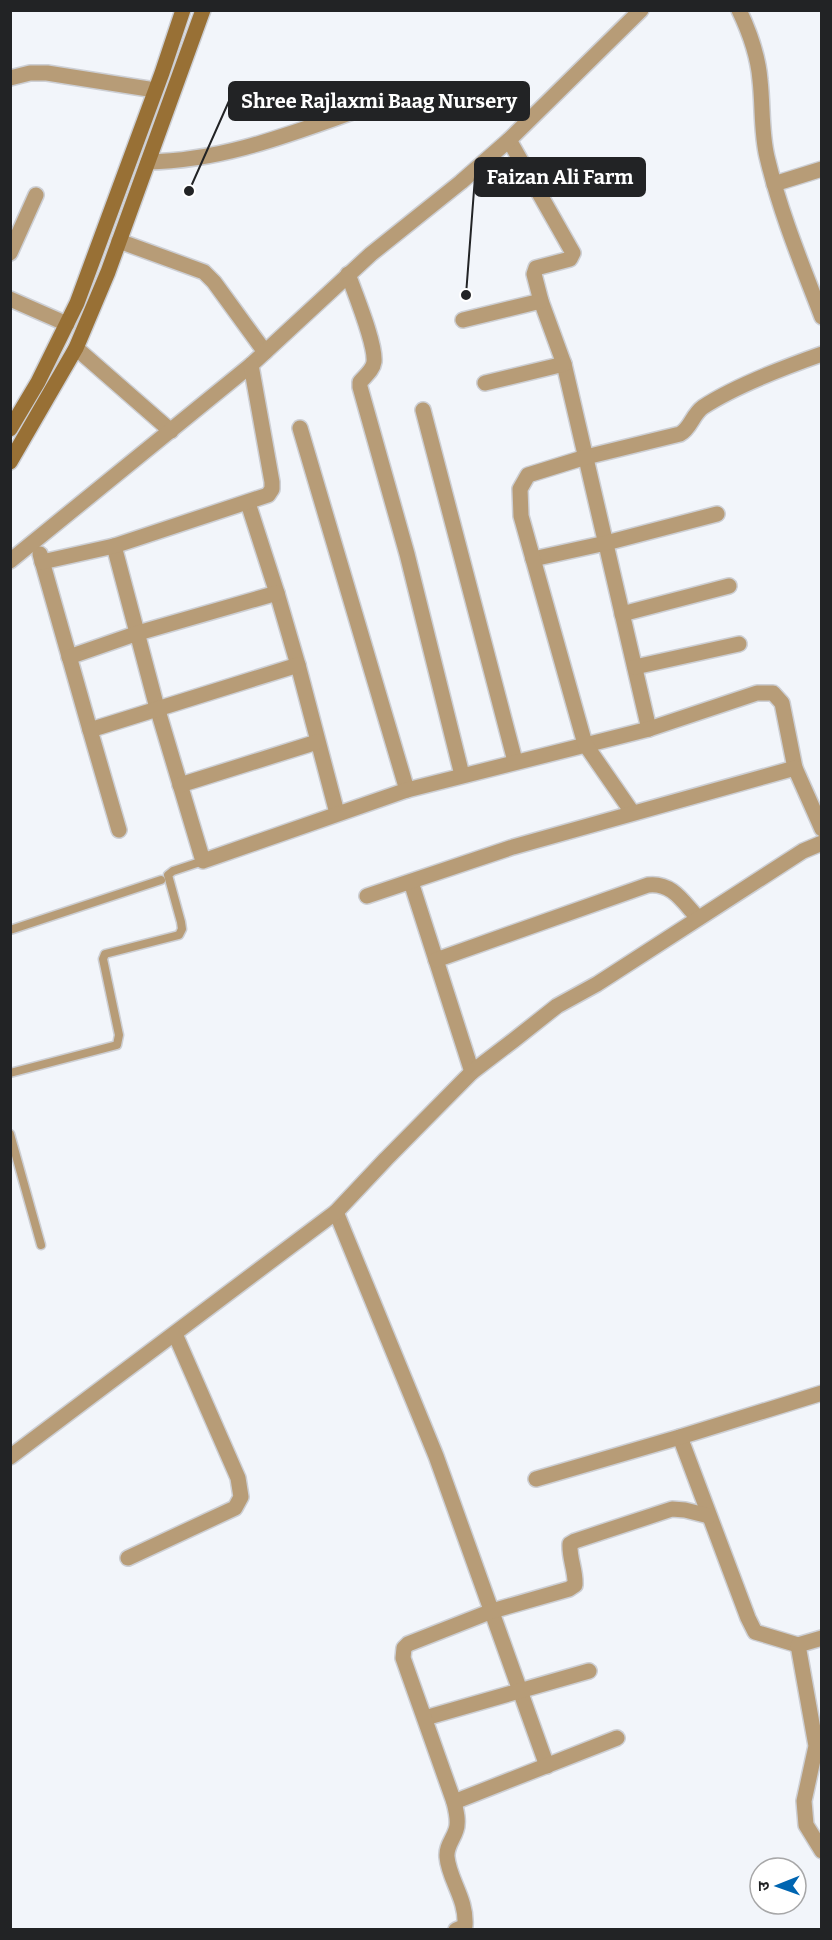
<svg xmlns="http://www.w3.org/2000/svg" width="832" height="1940" viewBox="0 0 832 1940" font-family="Bitter,'Noto Sans Devanagari',serif">
	<rect width="100%" height="100%" fill="#f2f5fa"/>
	<g fill="none" stroke-linecap="round" stroke-linejoin="round">
		<defs>
			<g id="lane">
				<path d="M10 930 161 880"/>
				<path d="M10 1073 117 1045 119 1035 103 959 105 954 179 935 182 929 181 922 168 875 173 871 203 861"/>
				<path d="M10 1134 41 1245"/>
			</g>
			<g id="street">
				<path d="M739 10C750 33 758 55 760 80 763 106 761 132 767 157 780 212 802 265 822 317"/>
				<path d="M10 78 30 73H47L155 90"/>
				<path d="M509 140 573 253 570 259 536 268 534 274 541 301 564 364 649 729"/>
				<path d="M148 162C225 161 295 132 367 107"/>
				<path d="M774 184 822 169"/>
				<path d="M119 241 204 272 214 282 265 352"/>
				<path d="M10 253 36 195"/>
				<path d="M348 274C355 294 376 344 374 362 373 370 365 376 360 382V387L407 554 462 775"/>
				<path d="M10 299 67 324"/>
				<path d="M463 320 541 301"/>
				<path d="M76 348 171 431"/>
				<path d="M485 383 564 364"/>
				<path d="M423 410 515 761"/>
				<path d="M300 428 407 790"/>
				<path d="M248 503 277 593 298 665 337 813"/>
				<path d="M114 546 156 704 203 861 407 790 649 729 757 693H773L782 703 795 768"/>
				<path d="M40 554 90 730"/>
				<path d="M533 559 606 543 717 514"/>
				<path d="M10 561 251 365 371 254 461 182 509 140 641 10"/>
				<path d="M42 562 114 546 268 495 272 489V482L251 365"/>
				<path d="M622 614 729 586"/>
				<path d="M69 657 138 633 277 593"/>
				<path d="M635 667 739 644"/>
				<path d="M180 785 317 742"/>
				<path d="M632 812 585 744 521 516 520 489 528 475 586 457 680 434C691 428 692 415 703 407 735 386 785 367 822 354"/>
				<path d="M119 830 90 730 298 665"/>
				<path d="M411 882 472 1072"/>
				<path d="M367 896 513 847 795 768 822 829"/>
				<path d="M436 960 648 885C672 882 683 902 698 918"/>
				<path d="M336 1212 436 1456 547 1766"/>
				<path d="M680 1437 748 1618 755 1632 798 1645"/>
				<path d="M10 1457 336 1212 386 1159 472 1072 514 1040 557 1006 597 984 803 851 822 843"/>
				<path d="M536 1479 680 1437 822 1393"/>
				<path d="M128 1558 235 1508 241 1497 238 1478 175 1334"/>
				<path d="M822 1638 798 1645 816 1746 804 1801 806 1825 822 1851"/>
				<path d="M425 1718 589 1671"/>
				<path d="M454 1802 617 1738"/>
				<path d="M456 1930 465 1926C467 1899 449 1880 447 1857 446 1846 453 1840 456 1830 459 1822 456 1810 454 1802L403 1658 404 1648 408 1644 492 1611 569 1589 575 1585C576 1571 569 1558 570 1544L575 1541 672 1509 685 1510 709 1516"/>
			</g>
			<g id="secondary">
				<path d="M10 429 38 382 77 303 162 73 183 10"/>
				<path d="M10 462 76 348 108 272 203 10"/>
			</g>
		</defs>
		<use href="#lane" stroke="#cdcfd4" stroke-width="11"/>
		<use href="#street" stroke="#cdcfd4" stroke-width="18"/>
		<use href="#secondary" stroke="#cdcfd4" stroke-width="18"/>
		<use href="#lane" stroke="#b79c77" stroke-width="8"/>
		<use href="#street" stroke="#b79c77" stroke-width="15"/>
		<use href="#secondary" stroke="#987035" stroke-width="15"/>
	</g>
	<path fill="none" stroke="#222325" stroke-width="2" d="M189 191L229 101M466 295L475 177"/>
	<g fill="#222325" stroke="#fff" stroke-width="2">
		<circle cx="189" cy="191" r="6"/>
		<circle cx="466" cy="295" r="6"/>
	</g>
	<g fill="#222325" stroke="#222325" stroke-width="2">
		<rect x="229" y="82" width="300" height="38" rx="6"/>
		<rect x="475" y="158" width="170" height="38" rx="6"/>
	</g>
	<g font-size="20" text-anchor="middle" font-weight="bold" fill="#fff">
		<text x="379" y="108">Shree Rajlaxmi Baag Nursery</text>
		<text x="560" y="184">Faizan Ali Farm</text>
	</g>
	<rect width="832" height="1940" fill="none" stroke="#222325" stroke-width="24"/>
	<g transform="translate(778 1886) rotate(269)"><circle r="28" fill="#ffffff" stroke="#a7a7a8" stroke-width="1.5"/>
	<path d="M0-4.5L10 22L0 15L-10 22Z" fill="#0065b1"/>
	<text y="-9" font-size="16" font-weight="bold" text-anchor="middle" fill="#222325">उ</text>
	</g>
</svg>
